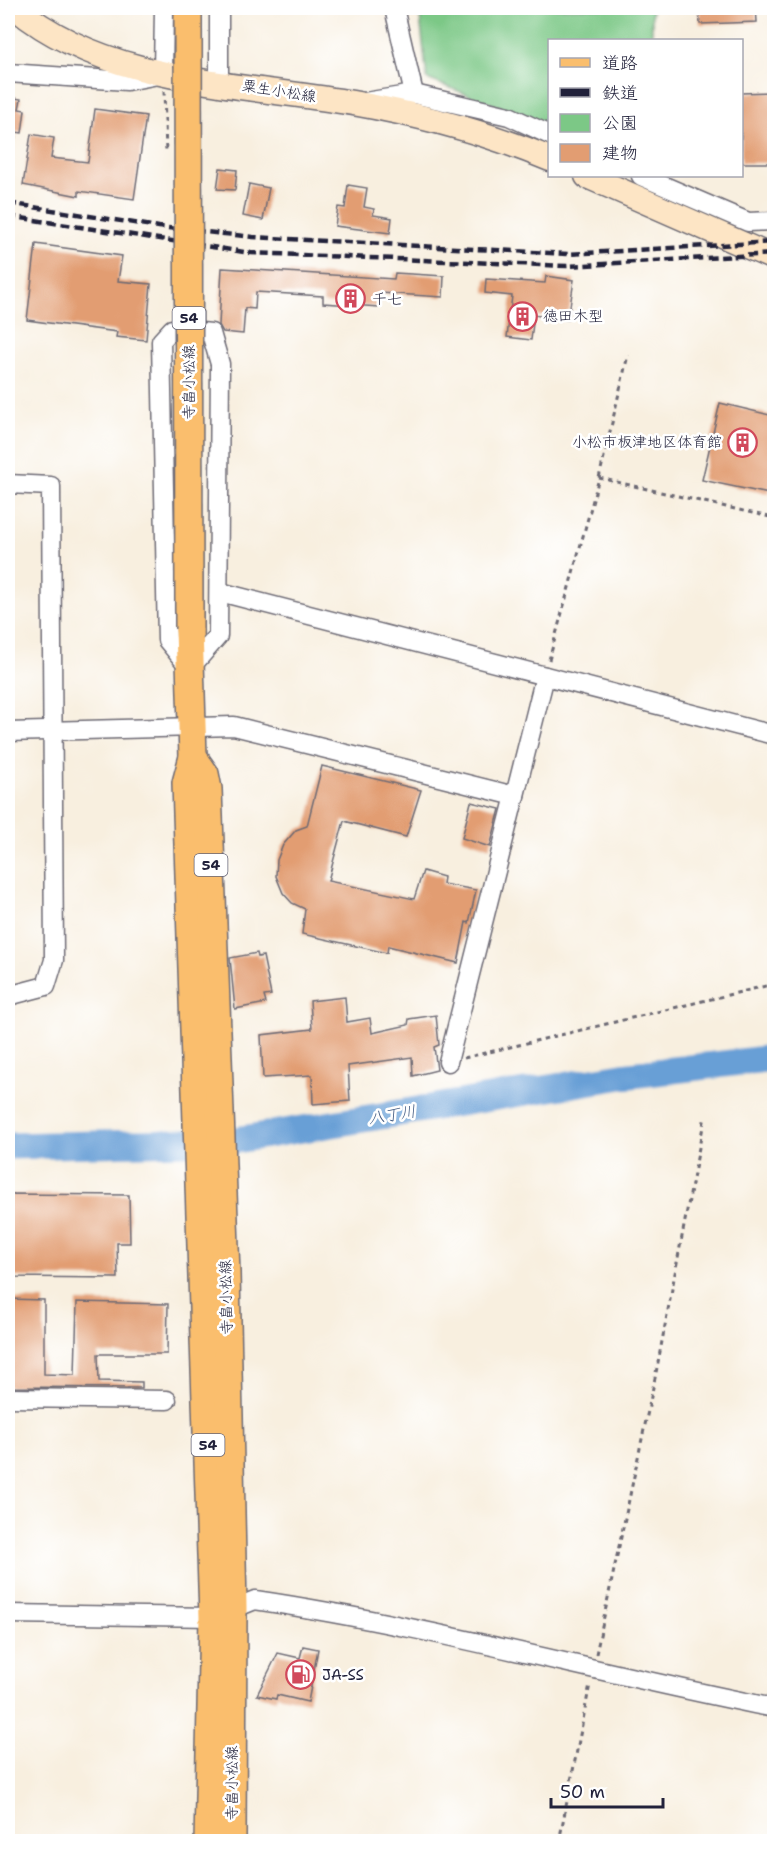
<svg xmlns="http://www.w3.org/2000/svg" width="782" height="1849" viewBox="0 0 782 1849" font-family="'Shantell Sans','Klee One',sans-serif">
	<rect width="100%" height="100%" fill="#fff"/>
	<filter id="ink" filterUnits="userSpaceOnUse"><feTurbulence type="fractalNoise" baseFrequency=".0167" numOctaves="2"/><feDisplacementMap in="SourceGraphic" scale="12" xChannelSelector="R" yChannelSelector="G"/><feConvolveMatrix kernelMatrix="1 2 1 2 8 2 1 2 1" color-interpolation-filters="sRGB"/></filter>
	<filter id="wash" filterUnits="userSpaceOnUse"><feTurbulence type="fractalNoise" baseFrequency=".008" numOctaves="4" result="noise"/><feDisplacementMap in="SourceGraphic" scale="24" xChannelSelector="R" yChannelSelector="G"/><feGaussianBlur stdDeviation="1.35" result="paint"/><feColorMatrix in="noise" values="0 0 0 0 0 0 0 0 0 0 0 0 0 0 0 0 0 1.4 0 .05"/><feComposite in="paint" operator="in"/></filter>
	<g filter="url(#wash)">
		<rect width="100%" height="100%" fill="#f8efdf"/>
		<path fill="#7cc886" stroke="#4f7560" stroke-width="1.5" d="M419 8H652V40H550L549 126 427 79Z"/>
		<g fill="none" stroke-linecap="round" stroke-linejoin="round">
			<path stroke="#679fd6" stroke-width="27" d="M8 1146 230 1141 622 1076 774 1058"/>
		</g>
		<g id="blocks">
			<g fill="#e29d72">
				<path d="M699 8H756L757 22 700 24Z"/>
				<path d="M774 92V163H741V93Z"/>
				<path d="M8 97 21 99 19 109 25 110 22 133 16 132 15 141H8Z"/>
				<path d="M95 109 146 116 134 199 79 191V196L23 185 31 134 54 138 51 158 88 162Z"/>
				<path d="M220 168 237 170 235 190 217 189Z"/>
				<path d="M249 184 269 188 263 220 243 216Z"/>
				<path d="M348 185 367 188 364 207 374 209 373 215 392 218 390 233 335 226 338 207 345 208Z"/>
				<path d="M36 244 122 256 118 281 151 284 146 340 116 337 117 332 27 320Z"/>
				<path d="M222 268 394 279 395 273 444 276 443 297 380 293 379 307 323 303V296L256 292 255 309 245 308 243 334 223 332 219 325Z"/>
				<path d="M546 276 574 280 568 320 534 315 531 340 507 337 512 296 485 293 486 279 545 283Z"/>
				<path d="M720 403 774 416V468L769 494 702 480Z"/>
				<path d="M322 766 421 790 406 837 344 821 328 881 414 899 423 871 444 877 443 884 476 890 469 923 466 922 458 963 388 946 387 953 302 934 305 909 292 903 283 893 276 876 277 860 283 845 296 830 307 826Z"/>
				<path d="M471 802 500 809 490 847 462 838Z"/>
				<path d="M257 953 258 957 263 956 271 995 264 996 266 1003 235 1009 230 958Z"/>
				<path d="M345 997 347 1022 370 1018 372 1033 408 1025 409 1019 436 1015 439 1045 434 1047 437 1070 413 1076 412 1057 348 1066 350 1101 313 1104 312 1075 263 1078 261 1035 312 1029 310 1001Z"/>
				<path d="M8 1194 129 1195 130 1243H117L118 1278 8 1277Z"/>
				<path d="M8 1299 44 1300V1374L75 1375 77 1302 168 1304 167 1354H98L99 1381 142 1382V1388L8 1387Z"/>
				<path d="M303 1646 318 1649 308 1702 277 1695 276 1699 257 1695 278 1653 300 1658Z"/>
			</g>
		</g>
	</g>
	<g filter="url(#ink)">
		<use href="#blocks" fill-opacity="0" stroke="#6d6a74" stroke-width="1.5"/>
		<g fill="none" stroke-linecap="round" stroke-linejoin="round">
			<defs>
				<g id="street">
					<path d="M219 8V82"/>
					<path d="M394 8 414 94"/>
					<path d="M8 73 127 81 163 74 164 8"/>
					<path d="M365 102 414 94 509 116 550 135"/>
					<path d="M641 176 748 222 774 221"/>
					<path d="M172 329 211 333 220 364 218 636 190 668 167 640 161 341Z"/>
					<path d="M8 484 51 486 54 960 46 986 8 996"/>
					<path d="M220 592 774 735"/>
					<path d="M8 732 234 726 515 796"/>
					<path d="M448 1062 545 676"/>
					<path d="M8 1398 167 1400"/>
					<path d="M8 1614 213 1617 255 1600C430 1626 601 1674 774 1708"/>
				</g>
				<g id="secondary">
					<path d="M16 8C106 83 242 84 353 103 421 115 486 132 550 159"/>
					<path d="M587 176 774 258"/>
				</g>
				<g id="primary">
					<path d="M189 629 193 757 186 783 213 1617 208 1842"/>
					<path d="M193 757 205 774 208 789 226 1273 233 1607 232 1842"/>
				</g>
			</defs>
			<use href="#street" stroke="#6d6a74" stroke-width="21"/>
			<use href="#secondary" stroke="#6d6a74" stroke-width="27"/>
			<use href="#primary" stroke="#6d6a74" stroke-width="30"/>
			<g stroke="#6d6a74" stroke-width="3" stroke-dasharray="4.5 4.5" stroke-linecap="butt">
				<path d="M164 91 166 153"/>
				<path d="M599 478 774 518"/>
				<path d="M549 660 599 478 628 355"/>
				<path d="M464 1058 774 984"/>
				<path d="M596 1654 655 1378 705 1116"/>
				<path d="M559 1842 590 1684"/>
			</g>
			<use href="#street" stroke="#fff" stroke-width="18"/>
			<use href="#secondary" stroke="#fde5c5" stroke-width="24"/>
			<use href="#primary" stroke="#fabe6d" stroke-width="27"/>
			<g stroke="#22223b" stroke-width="4.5" stroke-dasharray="9 4.5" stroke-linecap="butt">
				<path d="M8 203 159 227 253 237 568 254 774 242"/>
				<path d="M8 216 251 253 567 266 774 254"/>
			</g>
			<defs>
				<path id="primary-bridge" d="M188 8 189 629"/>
			</defs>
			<use href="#primary-bridge" stroke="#6d6a74" stroke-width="30" stroke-linecap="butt"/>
			<use href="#primary-bridge" stroke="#fabe6d" stroke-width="27"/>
		</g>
	</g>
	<defs>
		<symbol id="building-ring" viewBox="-11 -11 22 22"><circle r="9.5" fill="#fff" stroke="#d1495b" stroke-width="1.5"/><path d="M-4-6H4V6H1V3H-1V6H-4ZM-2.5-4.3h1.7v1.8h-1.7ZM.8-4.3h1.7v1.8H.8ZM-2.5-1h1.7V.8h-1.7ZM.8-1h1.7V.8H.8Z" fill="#d1495b"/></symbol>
		<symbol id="fuel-ring" viewBox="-11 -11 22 22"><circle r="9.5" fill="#fff" stroke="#d1495b" stroke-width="1.5"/><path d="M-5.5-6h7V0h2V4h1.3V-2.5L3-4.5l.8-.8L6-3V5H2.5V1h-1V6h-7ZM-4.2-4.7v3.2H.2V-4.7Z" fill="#d1495b"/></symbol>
	</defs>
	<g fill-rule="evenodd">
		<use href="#building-ring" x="334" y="282" width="33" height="33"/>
		<use href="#building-ring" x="506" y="300" width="33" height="33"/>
		<use href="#building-ring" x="726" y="426" width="33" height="33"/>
		<use href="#fuel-ring" x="284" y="1658" width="33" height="33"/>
	</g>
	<g text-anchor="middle" stroke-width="5" stroke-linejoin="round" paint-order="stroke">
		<g fill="#fff" stroke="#646476" stroke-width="1.5">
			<rect x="172.5" y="307" width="33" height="22" rx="4.5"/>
			<rect x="194.5" y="854" width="33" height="22" rx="4.5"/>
			<rect x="191.5" y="1434" width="33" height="22" rx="4.5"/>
		</g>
		<g font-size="14" font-weight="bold" fill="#22223b">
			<text x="189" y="323">54</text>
			<text x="211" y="870">54</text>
			<text x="208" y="1450">54</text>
		</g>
		<g font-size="15" fill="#22223b" stroke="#fff">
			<text transform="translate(279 91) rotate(9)" y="5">粟生小松線</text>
			<text transform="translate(189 382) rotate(-90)" y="5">寺畠小松線</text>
			<text transform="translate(226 1297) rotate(-91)" y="5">寺畠小松線</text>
			<text transform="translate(232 1783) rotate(-90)" y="5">寺畠小松線</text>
		</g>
		<g font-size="15" fill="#22223b" stroke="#fff" text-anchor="start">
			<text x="372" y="304">千七</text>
			<text x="543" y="321">徳田木型</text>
			<text x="722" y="447" text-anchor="end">小松市板津地区体育館</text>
			<text x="322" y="1680">JA-SS</text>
		</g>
		<g font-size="16" font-style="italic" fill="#415a81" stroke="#fff">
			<text transform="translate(392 1114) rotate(-9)" y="6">八丁川</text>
		</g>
	</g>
	<rect width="782" height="1849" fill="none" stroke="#fff" stroke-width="30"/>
	<rect x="548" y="39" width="195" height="138" fill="#ffffff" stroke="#a7a7b1" stroke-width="1.5"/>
	<rect x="560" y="58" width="30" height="9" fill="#fabe6d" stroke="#a7a7b1" stroke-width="1.5"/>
	<text x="602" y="69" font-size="18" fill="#22223b">道路</text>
	<rect x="560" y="88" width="30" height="9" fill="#22223b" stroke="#a7a7b1" stroke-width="1.5"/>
	<text x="602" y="99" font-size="18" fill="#22223b">鉄道</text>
	<rect x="560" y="114" width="30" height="18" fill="#7cc886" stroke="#a7a7b1" stroke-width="1.5"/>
	<text x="602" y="129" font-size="18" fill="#22223b">公園</text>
	<rect x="560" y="144" width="30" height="18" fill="#e29d72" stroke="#a7a7b1" stroke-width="1.5"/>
	<text x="602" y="159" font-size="18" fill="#22223b">建物</text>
	<path d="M551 1798v9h112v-9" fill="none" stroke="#22223b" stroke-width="3"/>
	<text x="560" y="1798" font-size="18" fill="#22223b" stroke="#ffffff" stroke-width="4.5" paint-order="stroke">50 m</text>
</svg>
